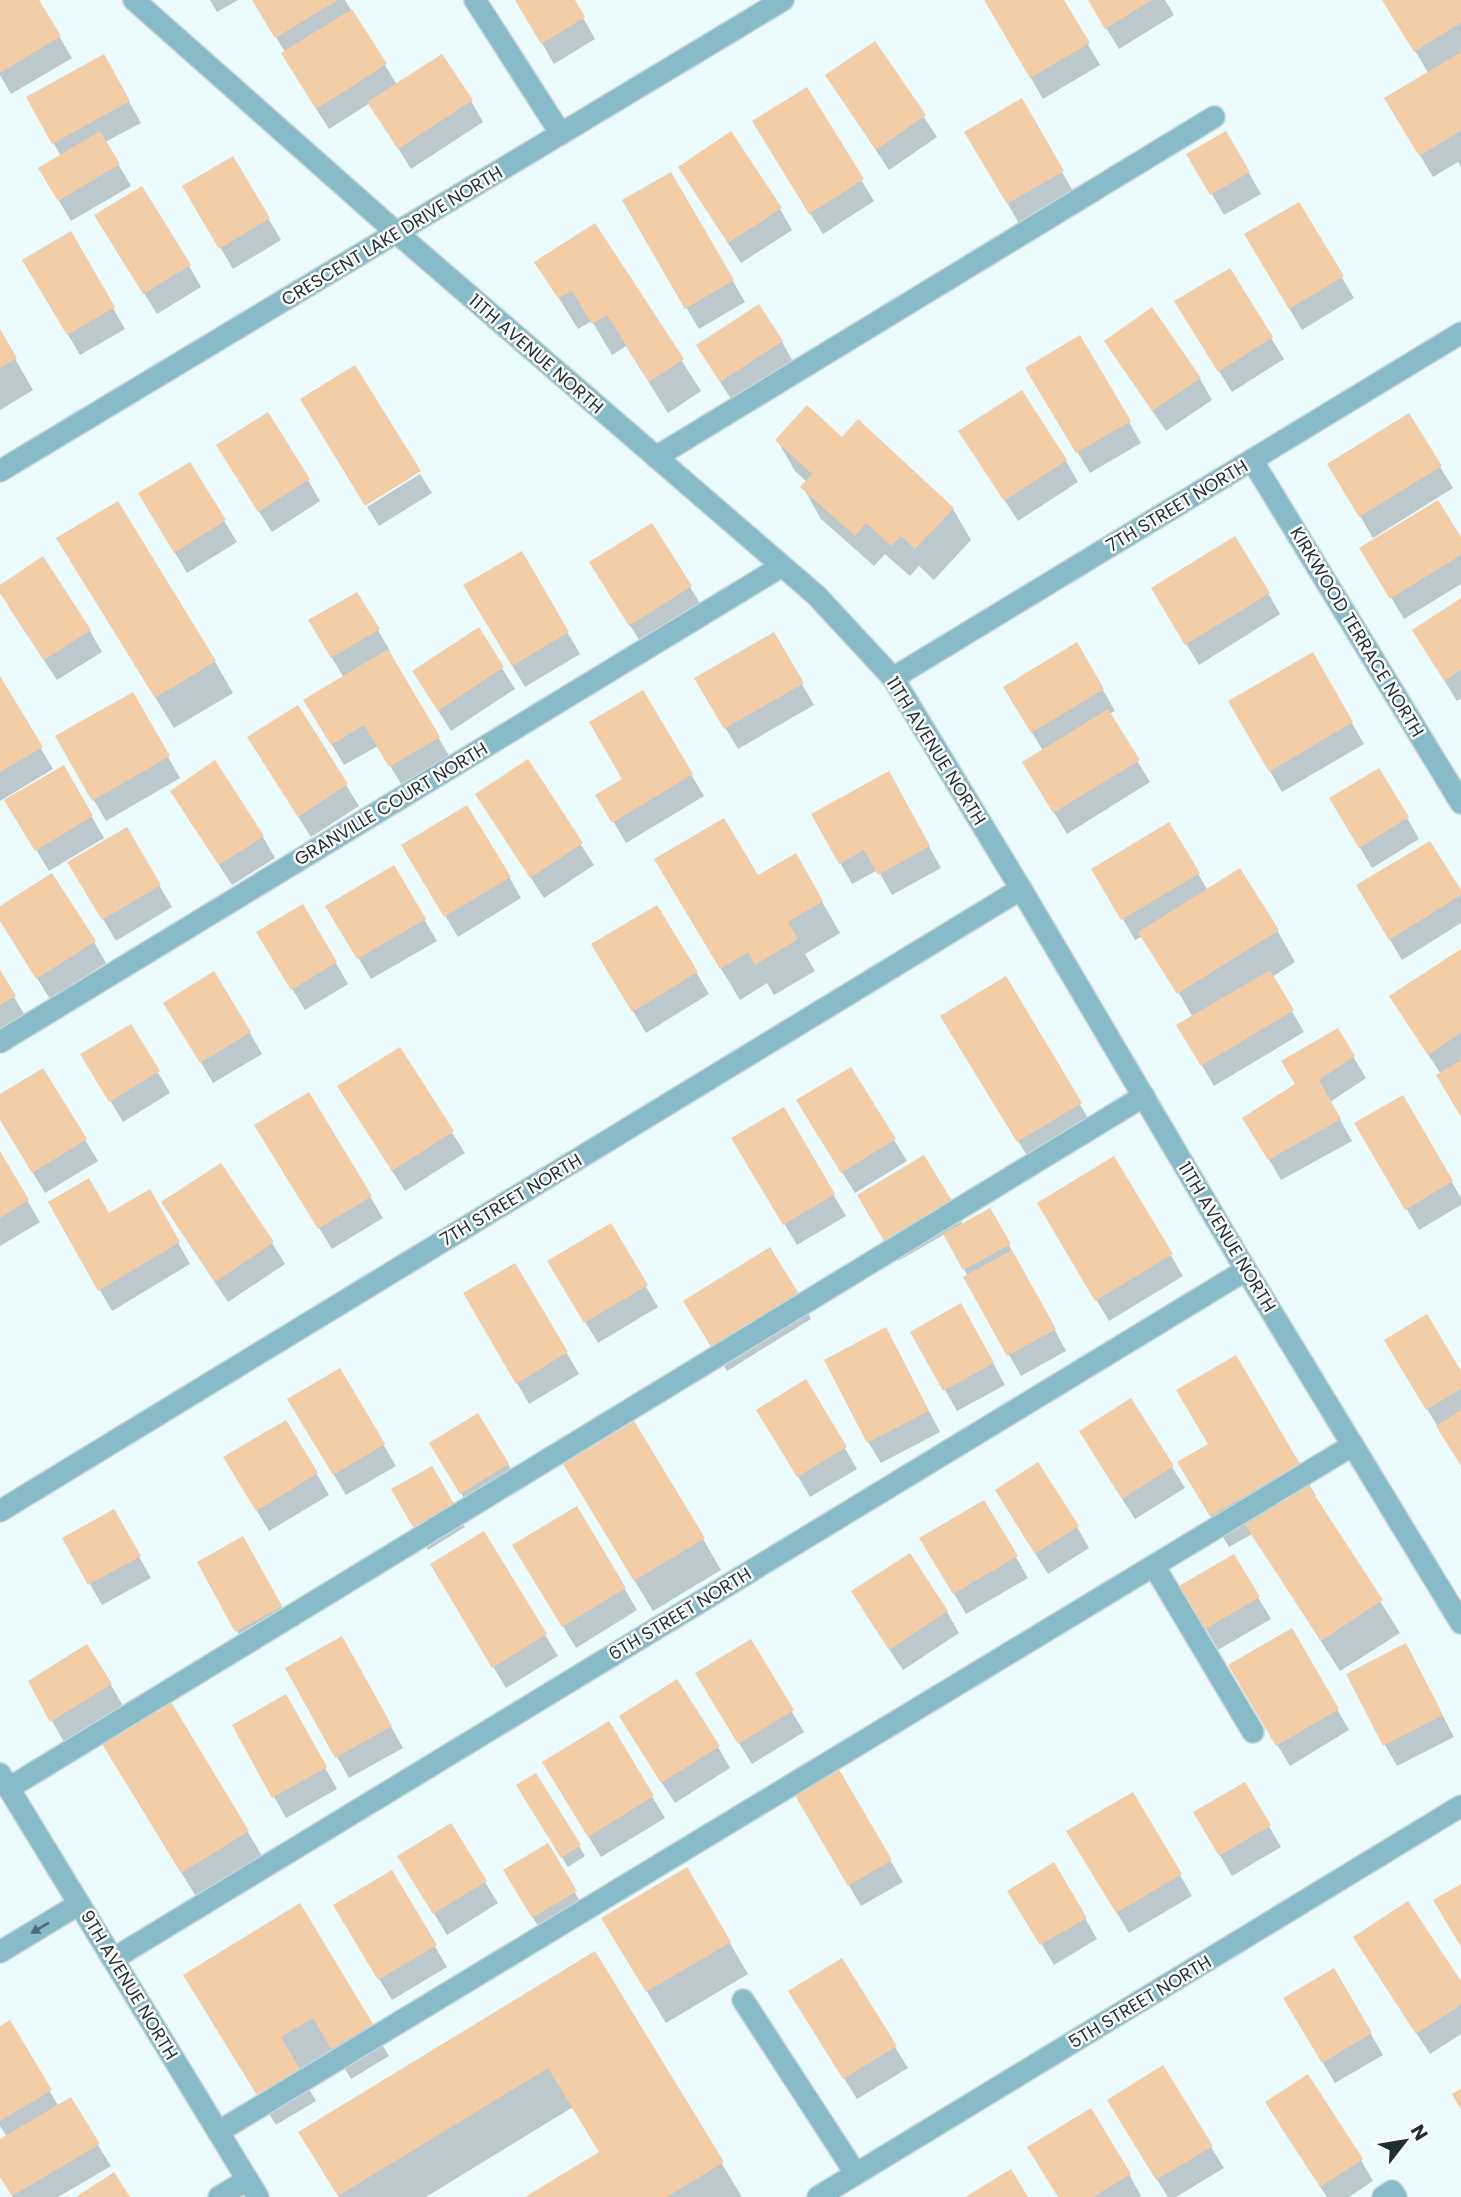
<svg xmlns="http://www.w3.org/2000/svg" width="1461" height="2197" viewBox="0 0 1461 2197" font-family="Poppins,sans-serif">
	<rect width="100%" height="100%" fill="#ebfbfe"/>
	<g fill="#0003">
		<path d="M0 0H37L72 58 11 94 0 75Z"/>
		<path d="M210 0H238L217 12Z"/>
		<path d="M254 0H345L397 85 471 101 483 122 411 169 370 103 329 129 295 75 285 52Z"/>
		<path d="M517 0H573L595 39 554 64Z"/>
		<path d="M986 0H1062L1100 65 1043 99Z"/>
		<path d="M1089 0H1165L1174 15 1119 49Z"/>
		<path d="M1384 0H1461V167L1458 162 1433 177 1387 99 1429 74Z"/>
		<path d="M875 43 937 137 889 170 827 76Z"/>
		<path d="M103 56 141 123 105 142 131 186 71 221 40 169 61 156 28 98Z"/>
		<path d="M806 90 874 201 823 234 766 143Z"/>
		<path d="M1021 100 1074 193 1020 225 966 133Z"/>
		<path d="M1226 133 1261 194 1224 215 1189 155Z"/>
		<path d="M233 159 281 240 233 269 185 187Z"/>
		<path d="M670 174 745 302 699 329 624 201Z"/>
		<path d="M692 188 780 209 792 230 741 263Z"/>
		<path d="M1298 204 1354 298 1302 330 1246 235Z"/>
		<path d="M595 225 701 391 668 413 626 346 612 355 592 321 578 329 537 263Z"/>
		<path d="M70 233 125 329 80 355 24 260Z"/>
		<path d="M109 236 189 266 201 287 157 314Z"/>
		<path d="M1229 270 1284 359 1232 392 1189 323Z"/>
		<path d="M0 333 33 390 0 410Z"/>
		<path d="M1080 338 1141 443 1090 473 1027 368Z"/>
		<path d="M782 342 794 363 733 402 710 366Z"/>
		<path d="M1106 342 1200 379 1212 400 1166 431Z"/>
		<path d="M1408 415 1453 488 1373 538 1329 464Z"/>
		<path d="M960 431 1066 461 1078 482 1018 521Z"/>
		<path d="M777 440H842L953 509 971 540 934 580 919 566 910 576 885 554 874 566 821 519 803 487 807 482 795 471Z"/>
		<path d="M189 464 237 542 187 573 140 494Z"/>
		<path d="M230 466 308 480 320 501 272 532Z"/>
		<path d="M420 474 432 493 379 526 367 507Z"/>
		<path d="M651 525 703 608 643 646 604 584Z"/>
		<path d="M1461 540V584L1404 619 1362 549Z"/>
		<path d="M521 553 580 654 525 687 465 586Z"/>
		<path d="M77 570 215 662 233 693 174 728Z"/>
		<path d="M0 587 90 631 102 652 57 680 10 609Z"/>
		<path d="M1153 589 1268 593 1280 614 1199 665Z"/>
		<path d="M357 594 390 651 388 653 451 759 403 787 378 746 344 765 306 701 344 678 310 621Z"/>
		<path d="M1461 600V698L1457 701 1426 651Z"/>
		<path d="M478 630 515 689 451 731 414 672Z"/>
		<path d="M773 634 814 705 738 749 696 679Z"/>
		<path d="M1077 645 1115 711 1109 714 1150 782 1067 834 1024 763 1043 751 1005 687Z"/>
		<path d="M1312 654 1364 744 1282 792 1230 702Z"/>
		<path d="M0 679 53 769 0 801Z"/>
		<path d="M642 693 704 796 626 843 598 795 624 779Z"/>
		<path d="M132 694 180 778 106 821 57 737Z"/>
		<path d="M298 708 359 806 311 837 262 759Z"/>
		<path d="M527 762 594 865 544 898 490 815Z"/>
		<path d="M63 767 104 838 49 871 7 801Z"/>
		<path d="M900 794 941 868 892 895 878 870 852 884 813 814Z"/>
		<path d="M1331 799 1407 818 1419 839 1372 868Z"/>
		<path d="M184 812 263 837 275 858 232 885Z"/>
		<path d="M1169 824 1208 891 1277 930 1295 962 1272 977 1304 1032 1214 1086 1179 1026 1193 1018 1183 1000 1143 936 1135 940 1094 869Z"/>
		<path d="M126 830 172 907 116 941 70 863Z"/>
		<path d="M403 846 509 877 521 898 458 937Z"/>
		<path d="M795 855 840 933 805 954 815 971 774 995 767 983 740 1000 674 891 758 878Z"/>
		<path d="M393 867 437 941 371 979 327 906Z"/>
		<path d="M1358 886 1461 894V923L1402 960Z"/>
		<path d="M303 906 348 984 305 1010 258 932Z"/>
		<path d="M657 907 709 994 646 1033 594 945Z"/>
		<path d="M0 908 94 942 106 963 50 999 0 918Z"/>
		<path d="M1461 951V1114L1441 1074 1404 1018Z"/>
		<path d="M0 974 26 1017 0 1034Z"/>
		<path d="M1005 979 1098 1135 1037 1172 961 1047Z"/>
		<path d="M166 1003 250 1033 262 1054 213 1083Z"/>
		<path d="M131 1026 170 1093 123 1122 83 1055Z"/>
		<path d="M1337 1030 1366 1078 1330 1102 1352 1141 1281 1180 1245 1118 1297 1085Z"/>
		<path d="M399 1049 465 1153 405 1191 352 1108Z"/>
		<path d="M850 1069 907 1161 855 1193 811 1122Z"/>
		<path d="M43 1071 98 1161 45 1193 0 1118V1096Z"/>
		<path d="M309 1095 383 1218 332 1249 269 1147Z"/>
		<path d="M1402 1097 1461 1198V1205L1419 1230 1357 1123Z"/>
		<path d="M783 1110 846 1216 797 1245 734 1139Z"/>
		<path d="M0 1155 40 1222 0 1246Z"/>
		<path d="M923 1158 963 1225 990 1210 1066 1351 1021 1376 965 1277 968 1276 945 1234 898 1261 860 1195Z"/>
		<path d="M1114 1158 1183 1276 1109 1321 1039 1203Z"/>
		<path d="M149 1191 190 1264 112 1311 50 1203 108 1214Z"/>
		<path d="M176 1224 272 1243 285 1264 228 1302Z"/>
		<path d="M610 1226 658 1307 598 1343 549 1262Z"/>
		<path d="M515 1265 579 1374 529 1404 466 1294Z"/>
		<path d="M799 1297 811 1319 727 1371 697 1323Z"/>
		<path d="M973 1326 1005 1385 957 1411 912 1332Z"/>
		<path d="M897 1351 940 1432 881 1463 868 1442Z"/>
		<path d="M1235 1358 1316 1496 1314 1497 1400 1633 1340 1671 1252 1534 1229 1547 1197 1494Z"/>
		<path d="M1398 1362 1461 1374V1464Z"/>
		<path d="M339 1370 396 1466 346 1495 289 1400Z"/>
		<path d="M806 1382 857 1469 810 1497 759 1410Z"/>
		<path d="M1131 1401 1185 1488 1135 1519 1093 1453Z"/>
		<path d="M286 1422 329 1495 269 1531 225 1458Z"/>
		<path d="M443 1464H508L520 1486 474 1514Z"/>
		<path d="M431 1468 465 1527 428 1550 394 1490Z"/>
		<path d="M583 1496 703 1539 721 1570 653 1611Z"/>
		<path d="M984 1502 1028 1578 966 1614 922 1539Z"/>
		<path d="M577 1509 637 1610 576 1648 515 1546Z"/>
		<path d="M113 1511 151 1578 102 1605 64 1539Z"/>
		<path d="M1009 1512 1077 1527 1089 1548 1048 1574Z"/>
		<path d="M483 1534 558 1656 506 1688 445 1586Z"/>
		<path d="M243 1539 293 1628 249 1652 199 1563Z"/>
		<path d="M1233 1556 1271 1619 1218 1650 1182 1586Z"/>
		<path d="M947 1612 959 1633 903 1670 865 1613Z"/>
		<path d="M1291 1630 1349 1730 1290 1766 1230 1666Z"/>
		<path d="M341 1638 403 1748 349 1778 287 1668Z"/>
		<path d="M750 1642 804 1732 752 1764 709 1695Z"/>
		<path d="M1417 1667 1454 1737 1397 1766 1385 1745Z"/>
		<path d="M30 1682 111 1685 123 1706 64 1742Z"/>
		<path d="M285 1697 337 1789 286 1818 234 1725Z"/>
		<path d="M608 1723 665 1818 601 1857 556 1784Z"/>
		<path d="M633 1738 718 1747 730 1768 675 1803Z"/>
		<path d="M836 1769 903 1882 861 1906 795 1793Z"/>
		<path d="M119 1771 248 1832 266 1863 200 1903Z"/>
		<path d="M536 1775 585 1856 568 1867 518 1786Z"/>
		<path d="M1244 1784 1281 1847 1232 1876 1196 1813Z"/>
		<path d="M1133 1794 1192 1896 1129 1933 1069 1832Z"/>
		<path d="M450 1826 498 1903 447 1935 412 1877Z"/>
		<path d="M547 1845 587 1913 545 1938 505 1870Z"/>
		<path d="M1054 1865 1097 1939 1054 1965 1010 1891Z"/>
		<path d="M687 1870 748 1974 666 2023 622 1950Z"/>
		<path d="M391 1872 447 1967 392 2000 335 1906Z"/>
		<path d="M299 1906 389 2056 351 2079 333 2049 298 2070 316 2101 276 2125 203 2007Z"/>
		<path d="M594 1953 742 2197H529L601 2153 573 2107 426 2197H339L324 2173Z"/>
		<path d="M1367 1958 1461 1985V2034L1430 2054Z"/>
		<path d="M841 1960 908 2068 857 2099 803 2013Z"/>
		<path d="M1334 1970 1383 2055 1335 2083 1285 1999Z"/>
		<path d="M9 2022 59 2107 70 2100 111 2166 58 2197H13L0 2176V2142L7 2137 0 2126V2028Z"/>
		<path d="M1121 2122 1211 2147 1224 2168 1176 2197H1168Z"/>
		<path d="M1279 2124 1361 2160 1373 2181 1349 2197H1327Z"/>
		<path d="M1129 2174 1141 2196 1139 2197H1059Z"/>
	</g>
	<g fill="#f3cda6">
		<path d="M0 0H39L61 36 0 73Z"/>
		<path d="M252 0H338L275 38Z"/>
		<path d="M515 0H575L585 17 541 44Z"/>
		<path d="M984 0H1064L1090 43 1030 78Z"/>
		<path d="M1088 0H1152L1105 29Z"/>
		<path d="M1382 0H1461V23L1414 52Z"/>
		<path d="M352 9 387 64 316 109 281 53Z"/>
		<path d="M875 41 926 115 876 150 825 75Z"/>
		<path d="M1461 52V131L1419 156 1384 98Z"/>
		<path d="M104 54 130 101 52 144 26 97Z"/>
		<path d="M442 54 473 100 398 149 367 102Z"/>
		<path d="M807 87 864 179 809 214 752 121Z"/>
		<path d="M1022 98 1064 171 1007 204 964 132Z"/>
		<path d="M100 131 120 164 58 201 38 168Z"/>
		<path d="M731 131 782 208 728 243 678 167Z"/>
		<path d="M1226 131 1250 172 1210 195 1186 154Z"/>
		<path d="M233 156 270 218 219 249 182 186Z"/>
		<path d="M671 172 734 280 685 309 622 200Z"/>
		<path d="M142 186 191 265 143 294 94 215Z"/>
		<path d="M1299 202 1344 276 1289 309 1244 234Z"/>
		<path d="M595 223 684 359 649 382 607 315 592 324 572 291 558 298 534 262Z"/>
		<path d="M71 231 115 307 67 335 22 260Z"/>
		<path d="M1230 268 1273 337 1218 372 1174 301Z"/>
		<path d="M759 304 783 341 720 382 696 345Z"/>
		<path d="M1152 307 1201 378 1152 411 1104 341Z"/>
		<path d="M0 329 17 358 0 368Z"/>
		<path d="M1080 335 1131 421 1076 453 1025 368Z"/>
		<path d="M355 365 421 471 365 506 300 399Z"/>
		<path d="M1022 390 1067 460 1004 501 958 431Z"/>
		<path d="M807 405 842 437 858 419 954 508 915 549 901 536 891 546 866 523 855 536 800 487 812 474 775 440Z"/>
		<path d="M268 412 310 479 258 512 216 445Z"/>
		<path d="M1409 413 1442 466 1359 517 1327 464Z"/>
		<path d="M190 462 226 520 174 553 138 493Z"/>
		<path d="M1438 500 1461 537V555L1390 599 1359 548Z"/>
		<path d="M118 501 216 661 155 698 56 538Z"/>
		<path d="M652 523 692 586 629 626 589 562Z"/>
		<path d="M1235 536 1270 593 1185 645 1151 588Z"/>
		<path d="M522 551 569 632 512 666 463 585Z"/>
		<path d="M43 556 91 630 44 660 0 593V585Z"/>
		<path d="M357 592 380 629 331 658 308 620Z"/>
		<path d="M1461 598V670L1444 681 1412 630Z"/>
		<path d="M479 627 504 667 438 711 412 671Z"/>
		<path d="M774 632 804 683 724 729 694 678Z"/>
		<path d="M1077 642 1104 689 1031 733 1003 687Z"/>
		<path d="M388 649 440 737 389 767 364 725 331 745 303 700Z"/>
		<path d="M1313 652 1353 722 1269 772 1228 701Z"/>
		<path d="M0 676 43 747 0 772Z"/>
		<path d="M643 690 693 774 612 823 595 795 622 779 589 722Z"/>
		<path d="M133 692 170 756 92 801 55 736Z"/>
		<path d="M298 705 348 784 298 817 247 737Z"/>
		<path d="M1108 709 1140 760 1053 813 1022 762Z"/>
		<path d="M528 759 583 843 530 878 475 794Z"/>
		<path d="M215 760 264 836 219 865 170 791Z"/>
		<path d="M64 765 93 816 35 851 4 800Z"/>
		<path d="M1379 768 1409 817 1359 848 1329 798Z"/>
		<path d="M889 771 930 846 878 875 864 850 839 864 811 814Z"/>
		<path d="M467 805 511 877 444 917 401 845Z"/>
		<path d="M724 818 758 875 796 853 823 901 788 922 798 939 755 965 748 952 720 969 654 859Z"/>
		<path d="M1169 822 1200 873 1121 920 1091 869Z"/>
		<path d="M127 827 161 885 102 920 67 862Z"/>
		<path d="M1430 841 1461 890V895L1389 940 1356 885Z"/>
		<path d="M394 865 426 919 357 959 325 906Z"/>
		<path d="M1240 868 1279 930 1177 994 1138 932Z"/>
		<path d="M52 873 96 941 36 979 0 921V906Z"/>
		<path d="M303 904 337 962 291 990 256 932Z"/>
		<path d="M657 905 698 972 632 1012 591 944Z"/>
		<path d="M1461 949V1033L1428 1055 1389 996Z"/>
		<path d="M0 970 16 996 0 1005Z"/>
		<path d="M1270 970 1294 1010 1201 1066 1176 1025Z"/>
		<path d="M214 971 251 1032 200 1063 163 1003Z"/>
		<path d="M1006 976 1082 1103 1017 1142 940 1016Z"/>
		<path d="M131 1024 160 1071 109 1102 80 1054Z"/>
		<path d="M1338 1028 1355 1056 1319 1080 1341 1119 1268 1160 1242 1118 1295 1084 1281 1061Z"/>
		<path d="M400 1047 454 1131 392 1171 337 1086Z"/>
		<path d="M1461 1060V1117L1436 1075Z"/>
		<path d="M851 1067 896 1139 841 1173 796 1100Z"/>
		<path d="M43 1068 87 1139 32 1173 0 1120V1094Z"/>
		<path d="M309 1092 372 1196 318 1229 254 1125Z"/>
		<path d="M1403 1095 1453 1181 1405 1210 1354 1123Z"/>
		<path d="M784 1107 835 1194 783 1225 731 1138Z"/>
		<path d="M0 1151 29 1200 0 1218Z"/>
		<path d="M924 1155 952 1201 884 1241 857 1195Z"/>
		<path d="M1114 1156 1173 1254 1095 1301 1037 1203Z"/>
		<path d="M221 1163 274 1242 215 1282 161 1202Z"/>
		<path d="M89 1178 109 1213 150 1189 180 1242 98 1291 48 1202Z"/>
		<path d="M990 1208 1011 1244 963 1270 943 1234Z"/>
		<path d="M611 1223 648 1285 584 1323 547 1261Z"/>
		<path d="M770 1247 801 1297 713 1350 683 1301Z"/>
		<path d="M1012 1250 1056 1329 1007 1356 963 1277Z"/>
		<path d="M515 1263 568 1352 516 1384 463 1293Z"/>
		<path d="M961 1303 994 1363 943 1391 910 1332Z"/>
		<path d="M1427 1314 1461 1371V1389L1426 1410 1384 1340Z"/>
		<path d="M886 1327 929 1411 867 1443 824 1360Z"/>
		<path d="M1236 1355 1300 1464 1210 1516 1177 1462 1208 1444 1176 1390Z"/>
		<path d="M340 1368 385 1444 333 1475 287 1399Z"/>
		<path d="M806 1379 847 1447 797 1477 756 1410Z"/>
		<path d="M1131 1398 1174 1466 1122 1499 1079 1431Z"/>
		<path d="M1461 1410V1466L1436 1426Z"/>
		<path d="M478 1413 509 1464 460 1494 429 1443Z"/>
		<path d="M286 1420 318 1473 256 1511 223 1457Z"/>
		<path d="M634 1421 705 1538 634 1581 563 1464Z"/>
		<path d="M1038 1462 1079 1526 1035 1554 995 1490Z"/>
		<path d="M432 1466 455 1505 414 1529 391 1489Z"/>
		<path d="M1308 1485 1383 1600 1321 1641 1245 1525Z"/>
		<path d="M984 1500 1018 1556 953 1594 919 1538Z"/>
		<path d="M577 1506 626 1588 562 1627 512 1545Z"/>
		<path d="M114 1509 141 1556 88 1585 62 1538Z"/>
		<path d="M484 1531 547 1634 492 1668 430 1564Z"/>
		<path d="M243 1536 282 1606 235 1632 197 1562Z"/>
		<path d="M910 1553 948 1611 889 1650 851 1591Z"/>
		<path d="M1234 1554 1260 1597 1205 1629 1179 1586Z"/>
		<path d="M1292 1628 1339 1709 1276 1746 1228 1665Z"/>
		<path d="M342 1636 392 1726 335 1758 285 1668Z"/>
		<path d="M751 1639 794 1710 738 1744 695 1673Z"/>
		<path d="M1406 1643 1443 1715 1383 1746 1346 1674Z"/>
		<path d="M87 1644 112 1684 50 1722 28 1681Z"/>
		<path d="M677 1679 720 1746 661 1783 619 1716Z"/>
		<path d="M286 1694 327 1767 272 1798 232 1725Z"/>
		<path d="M168 1697 249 1831 181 1873 99 1739Z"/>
		<path d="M609 1721 654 1796 588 1837 542 1762Z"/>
		<path d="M837 1766 892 1860 848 1886 793 1792Z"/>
		<path d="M536 1773 581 1845 561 1858 516 1785Z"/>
		<path d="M1245 1782 1271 1825 1219 1856 1193 1812Z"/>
		<path d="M1133 1792 1182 1874 1116 1913 1066 1831Z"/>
		<path d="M451 1823 487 1881 433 1914 397 1856Z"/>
		<path d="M548 1843 577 1891 532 1918 503 1870Z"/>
		<path d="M1054 1862 1087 1918 1040 1945 1007 1891Z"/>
		<path d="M687 1867 731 1942 646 1992 601 1918Z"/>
		<path d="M392 1870 437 1945 378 1980 333 1905Z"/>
		<path d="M1461 1884V1947L1433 1900Z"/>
		<path d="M1408 1901 1461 1981V2005L1416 2034 1353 1937Z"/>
		<path d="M300 1903 373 2024 331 2049 313 2018 281 2037 300 2069 257 2095 183 1975Z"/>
		<path d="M595 1951 724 2162 667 2197H525L599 2152 548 2068 338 2196 298 2132Z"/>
		<path d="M842 1958 897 2046 843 2079 788 1991Z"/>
		<path d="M1334 1968 1372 2033 1322 2063 1283 1998Z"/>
		<path d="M10 2020 52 2090 0 2121V2026Z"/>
		<path d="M1163 2065 1213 2146 1156 2180 1107 2100Z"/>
		<path d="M1308 2074 1363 2159 1320 2187 1265 2102Z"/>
		<path d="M1461 2089V2110L1452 2094Z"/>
		<path d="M71 2097 100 2144 12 2196 0 2177V2139Z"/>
		<path d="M1091 2108 1131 2174 1093 2197H1058L1027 2147Z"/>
		<path d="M1011 2169 1028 2197H965Z"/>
		<path d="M114 2172 130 2197H76Z"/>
	</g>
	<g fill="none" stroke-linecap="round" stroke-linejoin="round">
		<defs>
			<g id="minor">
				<path d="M134 0 397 233 817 596 893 678 1021 889 1246 1270 1461 1623"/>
				<path d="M475 0 561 134"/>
				<path d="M656 457 1214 117"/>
				<path d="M1252 460 1461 803"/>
				<path d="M0 471 783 0"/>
				<path d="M893 678 1461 333"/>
				<path d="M0 1042 782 566"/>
				<path d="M0 1511 1021 889"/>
				<path d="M1154 1566 1253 1732"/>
				<path d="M0 1774 258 2197"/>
				<path d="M9 1788 1144 1096"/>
				<path d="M0 1952 79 1904"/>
				<path d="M113 1959 1246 1270"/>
				<path d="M743 2000 856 2174"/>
				<path d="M218 2132 1353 1445"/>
				<path d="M219 2197 247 2180"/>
				<path d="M818 2197 1461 1806"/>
				<path d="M1383 2197 1392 2191 1396 2197"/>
			</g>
		</defs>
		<use href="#minor" stroke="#c6d6d9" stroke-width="24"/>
		<use href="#minor" stroke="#87bbc7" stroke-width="21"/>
	</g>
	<defs><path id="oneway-solid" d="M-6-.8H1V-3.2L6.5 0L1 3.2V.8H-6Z" transform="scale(1.75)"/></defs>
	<use fill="#4e6d75" href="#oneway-solid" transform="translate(40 1928) rotate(149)"/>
	<g text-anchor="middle" stroke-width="5" stroke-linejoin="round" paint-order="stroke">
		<g font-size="18" fill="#1f2e32" stroke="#fff">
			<text transform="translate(392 236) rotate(-31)" y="6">CRESCENT LAKE DRIVE NORTH</text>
			<text transform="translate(536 354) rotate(41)" y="6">11TH AVENUE NORTH</text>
			<text transform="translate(1177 506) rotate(-31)" y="6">7TH STREET NORTH</text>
			<text transform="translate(1357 632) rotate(59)" y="6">KIRKWOOD TERRACE NORTH</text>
			<text transform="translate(936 751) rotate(58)" y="6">11TH AVENUE NORTH</text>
			<text transform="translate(391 804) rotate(-31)" y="6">GRANVILLE COURT NORTH</text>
			<text transform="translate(511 1200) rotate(-31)" y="6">7TH STREET NORTH</text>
			<text transform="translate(1227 1237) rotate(59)" y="6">11TH AVENUE NORTH</text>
			<text transform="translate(680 1614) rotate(-31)" y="6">6TH STREET NORTH</text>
			<text transform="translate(129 1985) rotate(59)" y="6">9TH AVENUE NORTH</text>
			<text transform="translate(1140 2002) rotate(-31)" y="6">5TH STREET NORTH</text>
		</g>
	</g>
	<g transform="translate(1405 2141) rotate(59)" stroke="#ffffff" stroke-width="5" paint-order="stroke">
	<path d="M0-5L12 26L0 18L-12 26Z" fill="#1f2e32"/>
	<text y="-10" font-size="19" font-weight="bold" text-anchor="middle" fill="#1f2e32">N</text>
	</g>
</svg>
